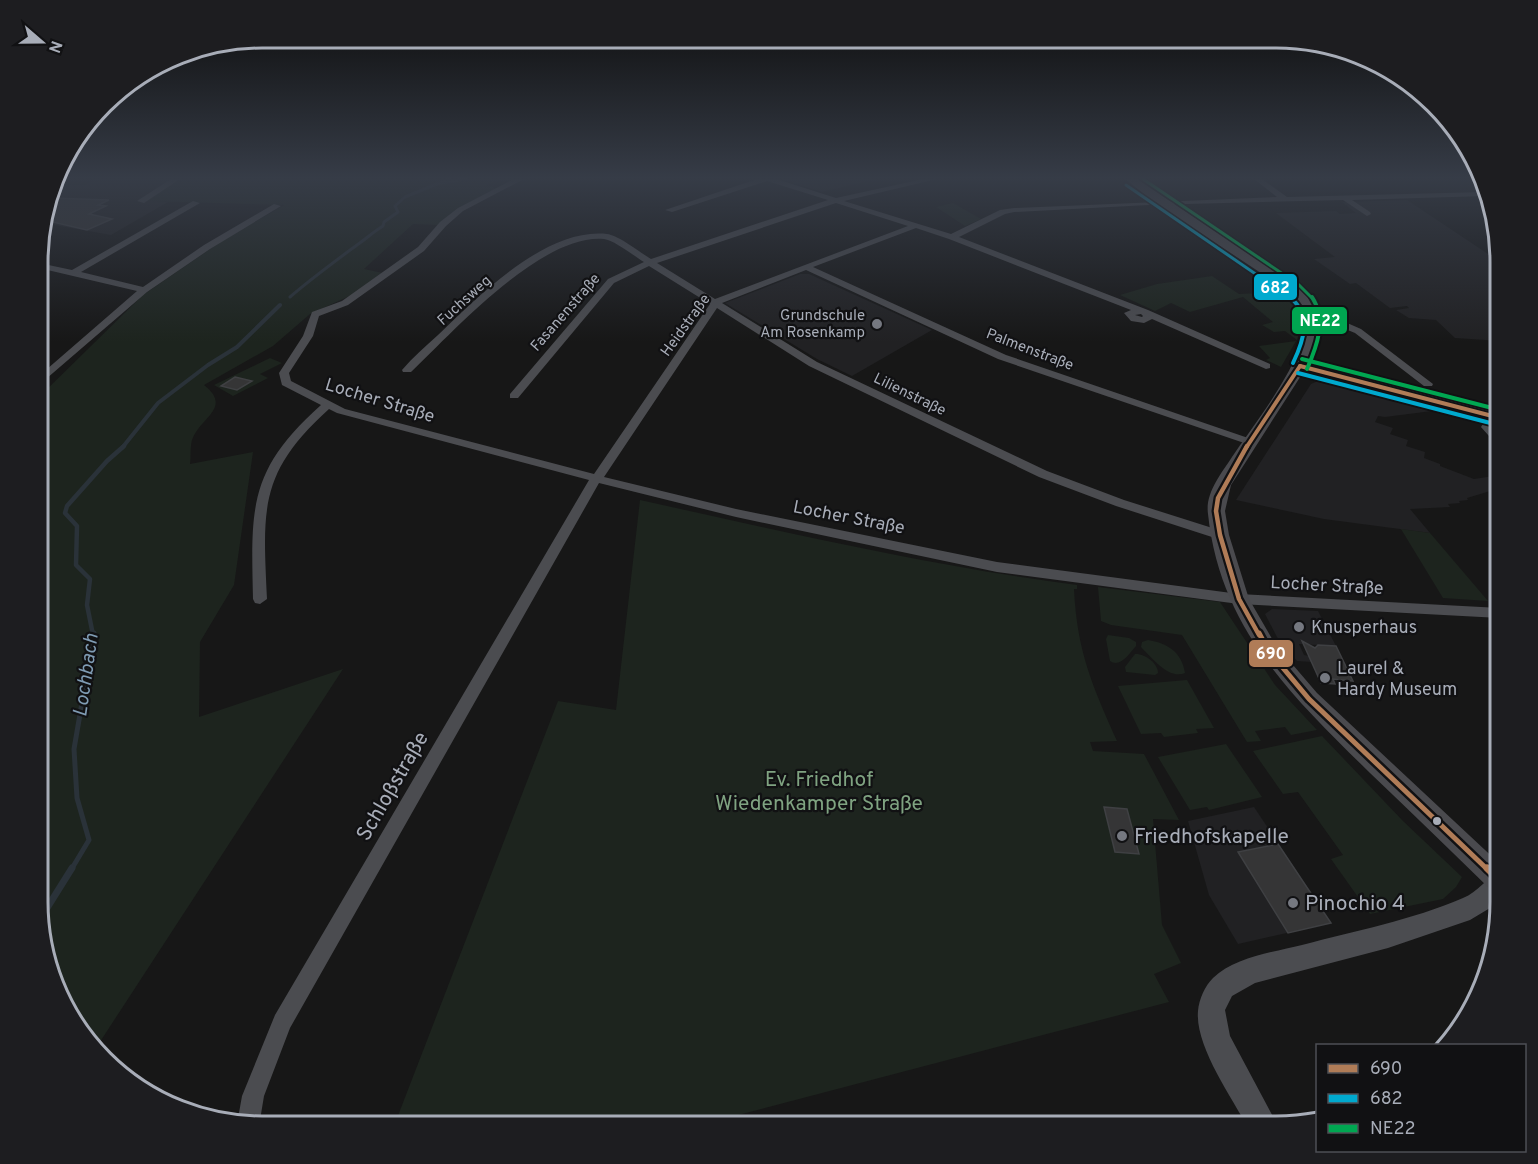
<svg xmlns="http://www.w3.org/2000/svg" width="1538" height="1164" viewBox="0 0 1538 1164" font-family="Overpass,sans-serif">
	<rect width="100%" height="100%" fill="#171717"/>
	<g fill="#212123">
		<path d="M95 179H180L147 200 168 202 111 235 43 223 45 215 56 210 47 209 56 185H86Z"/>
		<path d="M781 179H877L822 192Z"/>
		<path d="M1407 200 1500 262V341L1455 338 1436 320 1409 318 1396 310 1409 308 1407 306 1390 308 1356 283 1350 284 1314 259 1335 257 1276 213 1336 211 1340 214 1356 213 1342 202Z"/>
		<path d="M800 274H809L932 330 852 376 817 359 725 303Z"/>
		<path d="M1318 381 1330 382 1440 410 1385 417 1378 416 1375 422 1393 428 1390 434 1408 440 1406 446 1425 452 1424 458 1440 464V466L1474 479 1500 475V488L1467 498 1468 500 1459 501 1460 503 1448 504 1450 507 1410 509 1430 533 1324 519 1236 500 1311 384Z"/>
		<path d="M1272 609 1318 611 1336 646 1299 644 1304 655 1309 656 1312 662 1297 661 1277 637 1265 614Z"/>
		<path d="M1254 807 1331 923 1238 944 1209 895 1188 821Z"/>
	</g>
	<g fill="#1d241e">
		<path d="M180 179H519L511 183 500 180 487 185 498 189 438 225 413 224 364 269 383 273 354 294 310 314 273 346 204 385C233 408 200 417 192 440 190 447 191 457 190 464L253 452 234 585 200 642 199 717 343 669 96 1048 61 1002 38 917 39 397 143 295 222 241 284 205 146 201Z"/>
		<path d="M953 203 981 219 965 226 936 207Z"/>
		<path d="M1212 276 1239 294 1283 292C1297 306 1303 320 1297 340L1285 331 1274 332 1262 325 1273 322 1243 297 1190 312 1171 303 1155 311 1120 295 1157 284Z"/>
		<path d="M1296 341 1281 367 1266 360 1270 358 1259 346Z"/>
		<path d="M270 358 282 363 260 374 268 378 233 396 214 385Z"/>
		<path d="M640 500C785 532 930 566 1077 585V589H1074C1077 651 1092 685 1117 741L1090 742 1093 751 1144 754 1179 820 1153 819 1162 925 1181 963 1154 974 1169 1002 696 1126H394L558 701 616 710Z"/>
		<path d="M1401 529 1430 533 1488 601 1443 598Z"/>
		<path d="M1098 587 1220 602 1275 685 1317 730 1291 735 1285 727 1255 731 1261 741 1247 742 1182 635 1111 625 1101 621Z"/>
		<path d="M1108 635 1129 638 1136 642V646C1129 654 1120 668 1110 661L1106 639Z"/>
		<path d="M1148 640C1167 643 1182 652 1185 673 1169 680 1152 658 1141 647L1142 642Z"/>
		<path d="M1135 654C1144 653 1158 663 1158 673L1155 675 1126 672 1125 667Z"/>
		<path d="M1187 680 1214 728 1196 729 1198 733 1164 737 1161 733 1141 734 1118 686Z"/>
		<path d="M1322 736 1403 821 1462 877 1456 887 1443 899 1370 914 1331 859 1343 855 1298 792 1283 794 1253 751Z"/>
		<path d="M1226 744 1262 797 1209 810 1207 807 1190 810 1158 757Z"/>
	</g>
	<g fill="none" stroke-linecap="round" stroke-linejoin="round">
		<g stroke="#2a3239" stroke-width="3">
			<path d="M442 183 465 179"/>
			<path d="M290 297C312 278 334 262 357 245 366 239 373 232 383 226L384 222 398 212 395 206 405 197 449 179"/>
		</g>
		<path stroke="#2a3239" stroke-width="4" d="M122 448 158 403 208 365 237 347 280 305"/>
		<path stroke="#2a3239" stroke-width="4.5" d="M93 635 87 605 90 579 76 565 77 526 65 513 67 506 107 461 124 446"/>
		<path stroke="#2a3239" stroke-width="5" d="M71 870 89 840 77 798 74 749 94 633"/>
		<path stroke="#2a3239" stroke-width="7" d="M38 915 47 908 72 868"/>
	</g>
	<g fill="#353536" stroke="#3f4043" stroke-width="1.5">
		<path d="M51 198 109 200 98 205 106 206 89 214 112 219 87 230 44 220Z"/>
		<path d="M235 377 252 381 237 390 221 386Z"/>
		<path d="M1302 641 1315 648 1318 645 1336 646 1353 681 1333 679 1335 684 1321 683Z"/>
		<path d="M1104 807 1127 809 1139 854 1115 852Z"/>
		<path d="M1278 844 1304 883 1331 923 1288 933 1238 852Z"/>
	</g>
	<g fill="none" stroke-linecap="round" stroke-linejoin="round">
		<g fill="#4b4c50" fill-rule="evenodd">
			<path d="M171 179H180L144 203 137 201Z"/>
			<path d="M514 179H524L463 211 446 226 424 251 348 305 319 316 313 336 289 373 291 381 345 409 594 474 710 304 649 266 614 283 518 398H510V394L608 279 644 262C634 256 614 240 604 239 542 233 453 332 411 372H403L402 370C413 357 426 346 438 335 478 296 547 227 607 234 618 235 641 253 651 259L828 200 767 181 672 212 665 210 757 179H776L836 198 923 179H937L844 201 951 234 1000 210 1014 208 1277 197 1254 179H1262L1287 197 1484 192 1485 196 1352 200 1370 212 1371 214 1367 216 1343 200 1148 205 1014 212 1005 214 959 237 1148 310 1270 364V368L1266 369 1152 319 1144 323 1131 321 1124 313 1131 310 949 239 916 228 813 267 1006 355 1254 440V444L1250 445 998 359 806 270 722 303 817 362 1047 471 1124 500 1225 532 1226 535 1225 538H1215L1116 506 1039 477 809 366 717 308 604 477 736 509 997 562 1239 594 1500 608V618L1239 604 997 572 736 517 599 483 290 1028 264 1096 259 1126 237 1124 242 1096 275 1015 589 480 337 413 329 409C258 473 263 510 267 599L260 604 255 603 253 599C251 508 248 470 321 405L282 385 279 373 303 336 312 312 342 301 418 247 440 222 458 208ZM836 203 908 226 715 299 657 263ZM1141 314 1143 316 1142 317 1135 315Z"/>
			<path d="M193 201 200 203 81 272 143 287 204 245 274 204 281 206 210 249 147 292 39 385V376L137 291 39 268V263L72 270Z"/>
			<path d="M1312 315 1338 319 1361 329 1433 384 1432 386H1424L1355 333 1333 324 1309 320V316Z"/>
			<path d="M1500 403V414L1493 427 1500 435V445L1496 444 1481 427 1496 404Z"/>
		</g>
		<path fill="#4b4c50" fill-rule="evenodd" d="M1500 872V902L1470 920 1388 948 1255 983 1232 996 1225 1010 1230 1036 1278 1126H1247C1231 1096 1195 1046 1198 1011 1199 999 1205 986 1213 978 1235 957 1274 952 1302 945 1355 931 1412 920 1463 898 1478 892 1486 878 1500 872Z"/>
		<path fill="#4a4a4e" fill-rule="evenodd" d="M1125 179H1137L1303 290C1328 321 1322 329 1308 364L1500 413V423L1304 371 1231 485 1225 511 1229 535 1249 599 1275 644 1317 693 1500 864V893L1491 890C1451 851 1411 812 1370 773 1293 697 1220 629 1208 514 1205 493 1221 474 1232 457 1253 425 1316 348 1304 311 1300 300 1288 292 1279 285L1158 205Z"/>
		<defs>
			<g id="bus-1-far3">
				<path d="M1300 366 1500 418"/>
				<path d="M1246 448 1300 366"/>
			</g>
			<path id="bus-1-far2" d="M1247 446 1218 498 1216 511 1220 535 1239 599 1259 635"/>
			<path id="bus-1-far1" d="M1259 633 1268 650 1309 699 1488 870"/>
			<path id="bus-1" d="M1487 868 1500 881"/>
			<path id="bus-2-far1" d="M1126 185 1292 299"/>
			<g id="bus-2">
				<path d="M1290 297C1312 316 1304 340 1293 363"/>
				<path d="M1298 373 1498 425"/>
			</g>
			<path id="bus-3-far1" d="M1143 179 1299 285 1313 299"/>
			<g id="bus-3">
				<path d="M1302 359 1500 410"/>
				<path d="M1307 369C1317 346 1327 320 1312 297"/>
			</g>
		</defs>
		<use href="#bus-1-far3" stroke="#111113" stroke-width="8"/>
		<use href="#bus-1-far2" stroke="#111113" stroke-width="9"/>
		<use href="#bus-1-far1" stroke="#111113" stroke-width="10"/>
		<use href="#bus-1" stroke="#111113" stroke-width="11"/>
		<use href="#bus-2-far1" stroke="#111113" stroke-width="6"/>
		<use href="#bus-2" stroke="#111113" stroke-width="8"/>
		<use href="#bus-3-far1" stroke="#111113" stroke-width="6"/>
		<use href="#bus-3" stroke="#111113" stroke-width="8"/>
		<use href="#bus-1-far3" stroke="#b07c57" stroke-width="4"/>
		<use href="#bus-1-far2" stroke="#b07c57" stroke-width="4.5"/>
		<use href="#bus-1-far1" stroke="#b07c57" stroke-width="5"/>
		<use href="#bus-1" stroke="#b07c57" stroke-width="7"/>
		<use href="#bus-2-far1" stroke="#00a9ce" stroke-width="3"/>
		<use href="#bus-2" stroke="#00a9ce" stroke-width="4"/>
		<use href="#bus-3-far1" stroke="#00a651" stroke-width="3"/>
		<use href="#bus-3" stroke="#00a651" stroke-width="4"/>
	</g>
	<linearGradient id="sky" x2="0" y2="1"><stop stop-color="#0d0d0d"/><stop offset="0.52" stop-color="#363c47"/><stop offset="1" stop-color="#363c47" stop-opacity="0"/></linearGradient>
	<rect width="1538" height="342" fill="url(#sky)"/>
	<g fill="#757880" stroke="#111113" stroke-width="2">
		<circle cx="877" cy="324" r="6"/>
		<circle cx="1299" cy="627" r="6"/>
		<circle cx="1325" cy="678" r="6"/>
		<circle cx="1122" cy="836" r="6"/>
		<circle cx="1293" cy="903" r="6"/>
	</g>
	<circle fill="#a8adb8" stroke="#111113" stroke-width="2" cx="1437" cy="821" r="5"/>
	<g text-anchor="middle" stroke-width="4.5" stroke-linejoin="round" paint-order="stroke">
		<g font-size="15" fill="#a8adb8" stroke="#111113">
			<text transform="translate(464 300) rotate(-42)" y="5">Fuchsweg</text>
			<text transform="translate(565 312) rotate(-49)" y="5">Fasanenstraße</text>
			<text transform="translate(685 325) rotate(-54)" y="5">Heidstraße</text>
			<text transform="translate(1030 349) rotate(21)" y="5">Palmenstraße</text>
			<text transform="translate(910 394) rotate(26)" y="5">Lilienstraße</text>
		</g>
		<g font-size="15" fill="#a8adb8" stroke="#111113" text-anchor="end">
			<text x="865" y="320">Grundschule<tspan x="865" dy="17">Am Rosenkamp</tspan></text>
		</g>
		<g font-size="18" fill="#a8adb8" stroke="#111113">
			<text transform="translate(380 400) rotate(17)" y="6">Locher Straße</text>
			<text transform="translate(849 517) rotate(11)" y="6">Locher Straße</text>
			<text transform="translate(1327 585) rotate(3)" y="6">Locher Straße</text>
		</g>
		<g font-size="18" fill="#a8adb8" stroke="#111113" text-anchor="start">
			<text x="1311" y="633">Knusperhaus</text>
			<text x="1337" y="674">Laurel &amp;<tspan x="1337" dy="21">Hardy Museum</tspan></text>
		</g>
		<g font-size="20" font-style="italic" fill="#7f9bb3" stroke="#111113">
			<text transform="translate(85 675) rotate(-82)" y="7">Lochbach</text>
		</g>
		<g font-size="21" fill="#7fa381" stroke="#111113">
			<text x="819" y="786">Ev. Friedhof<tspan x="819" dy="24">Wiedenkamper Straße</tspan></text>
		</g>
		<g font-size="21" fill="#a8adb8" stroke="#111113">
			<text transform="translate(392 786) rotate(-60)" y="7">Schloßstraße</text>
		</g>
		<g font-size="21" fill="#a8adb8" stroke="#111113" text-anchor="start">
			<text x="1134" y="843">Friedhofskapelle</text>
			<text x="1305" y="910">Pinochio 4</text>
		</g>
	</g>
	<path d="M0 0H1538V1164H0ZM262 48H1276A214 214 0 0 1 1490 262V902A214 214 0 0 1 1276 1116H262A214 214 0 0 1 48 902V262A214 214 0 0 1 262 48Z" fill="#1d1d20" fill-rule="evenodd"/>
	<path fill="none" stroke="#a8adb8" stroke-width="3" d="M262 48H1276A214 214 0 0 1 1490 262V902A214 214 0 0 1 1276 1116H262A214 214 0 0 1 48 902V262A214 214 0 0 1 262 48Z"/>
	<g stroke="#111113" stroke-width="2">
		<rect x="1253" y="273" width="45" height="28" rx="6" fill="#00a9ce"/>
		<rect x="1291" y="306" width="57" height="29" rx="6" fill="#00a651"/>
		<rect x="1248" y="639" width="46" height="29" rx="6" fill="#b07c57"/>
	</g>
	<g font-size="16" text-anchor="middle" font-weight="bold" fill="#fff">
		<text x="1275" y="293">682</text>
		<text x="1320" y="326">NE22</text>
		<text x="1271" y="659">690</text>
	</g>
	<rect x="1316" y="1044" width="210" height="108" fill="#111113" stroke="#4d4f55" stroke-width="1.5"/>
	<rect x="1328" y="1064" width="30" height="9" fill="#b07c57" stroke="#4d4f55" stroke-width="1.5"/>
	<text x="1370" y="1074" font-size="18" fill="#a8adb8">690</text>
	<rect x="1328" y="1094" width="30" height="9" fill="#00a9ce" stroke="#4d4f55" stroke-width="1.5"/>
	<text x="1370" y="1104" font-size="18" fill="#a8adb8">682</text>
	<rect x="1328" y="1124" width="30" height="9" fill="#00a651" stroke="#4d4f55" stroke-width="1.5"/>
	<text x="1370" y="1134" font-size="18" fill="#a8adb8">NE22</text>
	<g transform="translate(42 42) rotate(110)" stroke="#111113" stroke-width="4.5" paint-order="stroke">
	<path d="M0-4.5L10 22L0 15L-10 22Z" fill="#a8adb8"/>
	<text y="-9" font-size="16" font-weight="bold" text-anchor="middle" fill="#a8adb8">N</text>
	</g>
</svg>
